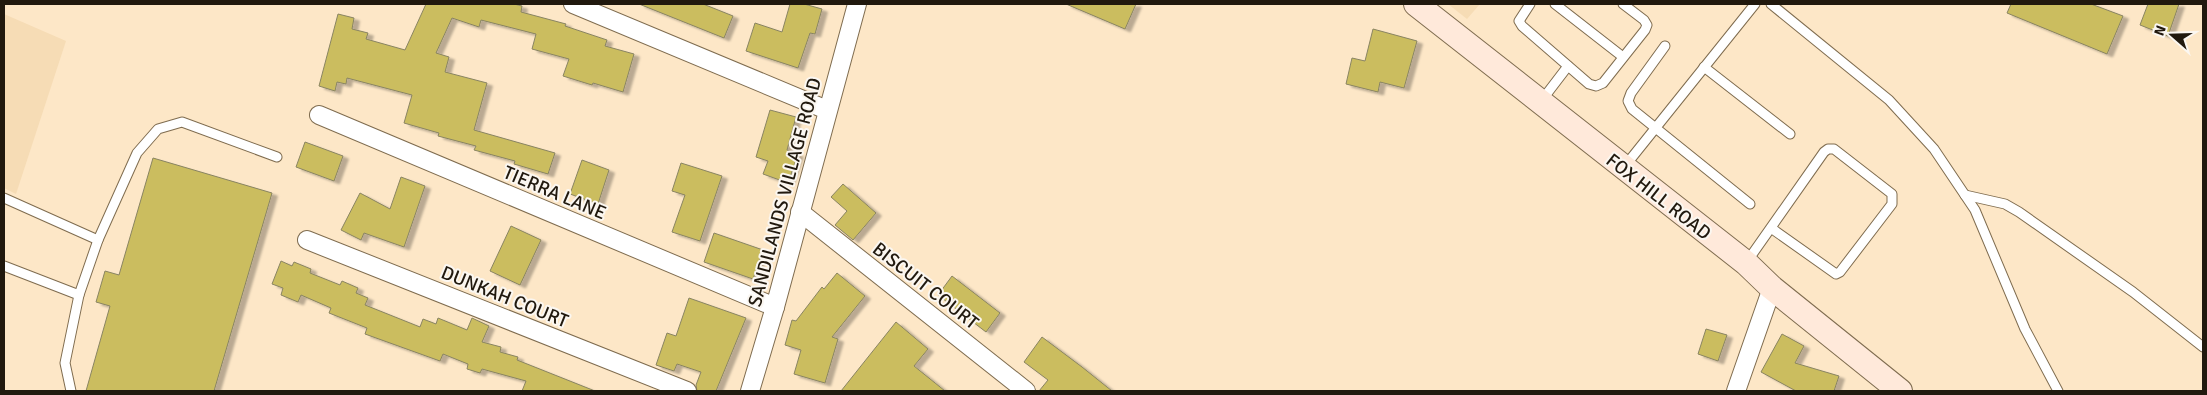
<svg xmlns="http://www.w3.org/2000/svg" width="2207" height="395" viewBox="0 0 2207 395" font-family="Signika,sans-serif">
	<defs>
		<filter id="shadow"><feDropShadow dx="5.5" dy="3" stdDeviation="1" flood-color="#0004"/></filter>
	</defs>
	<rect width="100%" height="100%" fill="#fde7c7"/>
	<g fill="#f6dcb5">
		<path d="M1448 4H1480L1467 19Z"/>
		<path d="M4 14 66 41 16 194 4 188Z"/>
	</g>
	<g fill="#cbbd5e" stroke="#898462" filter="url(#shadow)">
		<path d="M426 4H514L522 6 521 12 566 24 565 26 607 40 605 46 634 54 623 92 593 83 592 85 563 76 569 59 532 49 536 34 481 20 479 27 452 18 436 53 449 57 445 72 487 83 474 130 555 153 548 174 514 164 515 161 474 150 476 146 438 136 439 133 404 123 412 95 347 78 346 84 337 82 335 91 319 86 338 14 354 18 352 29 368 33 366 39 405 50Z"/>
		<path d="M639 4H703L733 16 724 38Z"/>
		<path d="M790 4H804L822 9 815 34 810 33 798 68 746 51 755 23 782 32Z"/>
		<path d="M1066 4H1136L1125 29Z"/>
		<path d="M2011 4H2091L2123 16 2107 54 2007 13Z"/>
		<path d="M2148 4H2179L2168 36 2140 25Z"/>
		<path d="M1373 29 1417 41 1404 88 1380 82 1378 92 1346 84 1352 58 1365 61Z"/>
		<path d="M770 110 796 117 787 150 798 154 788 183 763 174 768 161 756 157Z"/>
		<path d="M305 142 343 156 334 181 296 167Z"/>
		<path d="M153 158 272 193 214 391H86L110 306 96 302 105 271 119 275Z"/>
		<path d="M582 160 609 170 598 204 570 194Z"/>
		<path d="M681 163 722 176 700 241 672 232 685 195 672 191Z"/>
		<path d="M401 177 425 186 404 247 364 233 361 240 341 230 360 193 390 209Z"/>
		<path d="M843 184 876 213 853 240 835 225 847 211 831 197Z"/>
		<path d="M511 226 541 240 520 285 490 271Z"/>
		<path d="M714 233 763 250 753 279 704 262Z"/>
		<path d="M281 261 292 266 294 262 311 269 310 273 340 285 342 281 358 288 356 293 368 298 365 305 420 327 423 319 436 324 438 318 467 330 472 318 489 326 482 342 501 347 500 352 518 357 517 360 595 391H522L526 381 482 369 480 373 467 369 468 364 443 354 440 361 365 334 367 328 329 313 331 308 301 295 298 302 281 295 283 288 272 284Z"/>
		<path d="M837 273 865 296 832 337 838 339 825 383 794 374 801 350 785 345 792 320 796 321 822 287 824 289Z"/>
		<path d="M952 276 1000 313 986 332 938 295Z"/>
		<path d="M689 298 746 318 716 391H697L696 385 701 372 677 364 674 371 656 365 667 333 676 336Z"/>
		<path d="M896 322 928 349 914 366 945 391H841Z"/>
		<path d="M1706 329 1727 335 1718 361 1698 354Z"/>
		<path d="M1782 334 1804 346 1795 363 1839 376 1834 391H1796L1761 372Z"/>
		<path d="M1042 337 1082 367 1112 391H1039L1048 380 1024 362Z"/>
	</g>
	<g fill="none" stroke-linecap="round" stroke-linejoin="round">
		<defs>
			<g id="lane">
				<path d="M1530 4 1519 21 1522 26 1589 84 1596 86 1603 83 1645 30 1647 25 1644 20 1623 4"/>
				<path d="M1555 4 1623 57"/>
				<path d="M1771 4 1889 100 1934 149 1975 210 2025 329 2058 391"/>
				<path d="M1665 46 1631 93 1628 101 1632 109 1750 204"/>
				<path d="M1704 67 1790 134"/>
				<path d="M1542 100 1568 66"/>
				<path d="M1625 166 1755 4"/>
				<path d="M1965 195 2005 204 2019 212 2133 292 2203 347"/>
				<path d="M4 198 98 240"/>
				<path d="M1746 263 1824 152 1828 149H1834L1892 194V204L1840 272 1836 274 1771 228"/>
				<path d="M4 266 79 295 98 240 137 153 158 129 182 122 277 157"/>
				<path d="M71 391 65 363 79 295"/>
			</g>
			<g id="street">
				<path d="M573 4 827 110"/>
				<path d="M319 115 775 307"/>
				<path d="M800 212 1026 391"/>
				<path d="M307 240 687 391"/>
				<path d="M750 391 775 307 857 4"/>
				<path d="M1736 391 1772 288"/>
			</g>
			<path id="secondary" d="M1416 4 1746 263 1772 288 1900 391"/>
		</defs>
		<use href="#lane" stroke="#7f6c4f" stroke-width="11"/>
		<use href="#street" stroke="#7f6c4f" stroke-width="20"/>
		<use href="#secondary" stroke="#7f6c4f" stroke-width="26"/>
		<use href="#lane" stroke="#fff" stroke-width="9"/>
		<use href="#street" stroke="#fff" stroke-width="18"/>
		<use href="#secondary" stroke="#ffe9da" stroke-width="24"/>
	</g>
	<g text-anchor="middle" stroke-width="4" stroke-linejoin="round" paint-order="stroke">
		<g font-size="19" fill="#21190e" stroke="#fbf7f1">
			<text transform="translate(555 192) rotate(23)" y="7">TIERRA LANE</text>
			<text transform="translate(784 192) rotate(-75)" y="7">SANDILANDS VILLAGE ROAD</text>
			<text transform="translate(1659 196) rotate(38)" y="7">FOX HILL ROAD</text>
			<text transform="translate(926 285) rotate(38)" y="7">BISCUIT COURT</text>
			<text transform="translate(505 296) rotate(22)" y="7">DUNKAH COURT</text>
		</g>
	</g>
	<rect width="2207" height="395" fill="none" stroke="#21190e" stroke-width="10"/>
	<g transform="translate(2172 35) rotate(290)" stroke="#fbf7f1" stroke-width="4" paint-order="stroke">
	<path d="M0-4L9 19L0 12L-9 19Z" fill="#21190e"/>
	<text y="-8" font-size="14" font-weight="bold" text-anchor="middle" fill="#21190e">N</text>
	</g>
</svg>
